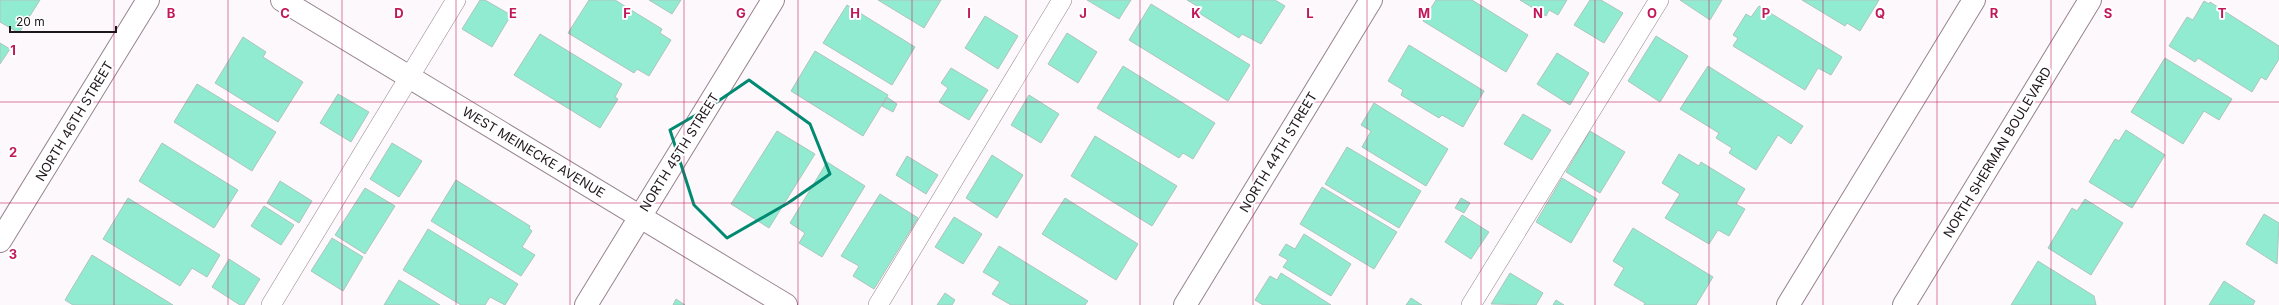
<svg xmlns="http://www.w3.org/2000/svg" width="2279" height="305" viewBox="0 0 2279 305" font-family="Inter,sans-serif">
	<rect width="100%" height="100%" fill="#fdf8fb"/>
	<g fill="#90ebd1" stroke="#adc5bd">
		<path d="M0 0H40L19 33 0 22Z"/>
		<path d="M480 0H485L511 15 492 47 462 29Z"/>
		<path d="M589 0H615L662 29 660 33 671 40 649 76 637 69 634 73 568 33Z"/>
		<path d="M649 0H681L672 14Z"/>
		<path d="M878 0H941L924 28Z"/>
		<path d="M1087 0H1131L1119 19Z"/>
		<path d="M1187 0H1275L1285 6 1261 44 1242 34 1239 38 1199 13 1202 9Z"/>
		<path d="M1436 0H1472L1528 35 1506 72 1423 21Z"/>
		<path d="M1520 0H1567L1558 15 1549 10 1546 16Z"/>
		<path d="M1590 0H1601L1623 13 1604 43 1574 25Z"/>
		<path d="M1680 0H1722L1710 20Z"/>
		<path d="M1802 0H1879L1860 31 1847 23 1845 26Z"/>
		<path d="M2204 1 2209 4 2210 2 2279 46V59L2266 80 2261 77 2252 92 2198 58 2195 62 2169 46 2187 17 2193 20Z"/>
		<path d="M1151 4 1250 65 1228 101 1129 40Z"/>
		<path d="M847 5 915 47 892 85 823 43Z"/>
		<path d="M1759 6 1842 57 1831 75 1818 68 1805 90 1733 46 1738 38 1733 35 1746 14 1751 17Z"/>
		<path d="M985 16 1018 36 998 69 965 48Z"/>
		<path d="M1067 33 1097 52 1078 83 1048 64Z"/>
		<path d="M540 34 622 84 615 97 618 99 600 128 514 75Z"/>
		<path d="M1656 36 1688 56 1660 102 1628 81Z"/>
		<path d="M243 37 266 52 263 57 303 82 278 122 215 83Z"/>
		<path d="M0 43 10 49 0 64Z"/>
		<path d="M1409 45 1484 91 1463 127 1442 115 1439 118 1401 95 1403 90 1388 81Z"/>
		<path d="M815 51 888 95 863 136 791 91Z"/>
		<path d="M1557 53 1589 73 1570 105 1537 84Z"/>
		<path d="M2165 58 2232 99 2219 120 2204 111 2183 144 2131 112Z"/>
		<path d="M1123 66 1215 123 1193 159 1183 153 1179 158 1097 108Z"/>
		<path d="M1708 66 1803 126 1791 144 1778 135 1756 170 1729 153 1732 148 1716 138 1719 133 1680 109Z"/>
		<path d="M951 68 988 90 969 120 939 102 948 88 941 83Z"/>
		<path d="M197 84 276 132 252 171 174 122Z"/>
		<path d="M338 94 369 112 351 142 320 123Z"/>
		<path d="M1029 95 1059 114 1041 143 1011 125Z"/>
		<path d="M887 97 897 104 893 112 882 106Z"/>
		<path d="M1374 103 1448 149 1426 186 1362 147 1371 131 1361 125Z"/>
		<path d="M1523 114 1551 130 1532 160 1504 144Z"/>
		<path d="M2126 130 2165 155 2132 208 2089 182 2115 139 2119 141Z"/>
		<path d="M777 131 815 154 769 228 731 204Z"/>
		<path d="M1590 131 1625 152 1600 193 1566 172Z"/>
		<path d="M1095 136 1177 186 1152 226 1071 176Z"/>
		<path d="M162 143 238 190 214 228 139 181Z"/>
		<path d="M392 143 422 161 399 197 370 179Z"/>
		<path d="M1347 147 1421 191 1399 228 1325 184Z"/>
		<path d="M1679 154 1699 166 1701 162 1745 189 1736 204 1745 209 1729 236 1718 230 1709 244 1665 218 1680 194 1662 183Z"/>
		<path d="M992 155 1023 175 997 218 966 198Z"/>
		<path d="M907 156 938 175 926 194 896 175Z"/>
		<path d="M827 162 865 186 822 257 799 243 805 233 790 223Z"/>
		<path d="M1562 178 1597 199 1571 243 1536 222Z"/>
		<path d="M456 180 530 226 529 228 532 231 522 247 535 255 521 276 431 221Z"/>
		<path d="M280 181 312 201 299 223 267 203Z"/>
		<path d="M1322 187 1397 232 1374 269 1300 224Z"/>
		<path d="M365 188 395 206 365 254 335 235Z"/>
		<path d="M880 194 918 218 874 289 853 276 859 266 841 256Z"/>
		<path d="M128 198 220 255 207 277 192 268 180 286 103 239Z"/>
		<path d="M1065 198 1138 244 1116 280 1042 234Z"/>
		<path d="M1461 198 1470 203 1464 213 1455 208Z"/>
		<path d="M2085 199 2123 223 2091 275 2048 248 2072 208 2077 211Z"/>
		<path d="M264 206 294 225 281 245 251 226Z"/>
		<path d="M2264 214 2279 223 2277 264 2246 244Z"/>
		<path d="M1462 215 1489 232 1471 259 1445 242Z"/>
		<path d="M954 217 982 234 963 264 935 247Z"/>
		<path d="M1633 228 1713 277 1696 305H1644L1645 303 1614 285 1624 268 1613 261Z"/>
		<path d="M428 229 518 284 505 305 490 297 485 305H461L403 270Z"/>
		<path d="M1304 234 1351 264 1331 296 1283 267 1288 260 1279 255 1286 244 1295 249Z"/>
		<path d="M332 238 363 257 343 291 311 271Z"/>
		<path d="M999 246 1088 301 1085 305H1011L992 294 1000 282 983 272Z"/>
		<path d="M92 255 173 305H73L65 300Z"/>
		<path d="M229 259 260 279 244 305H240L212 287Z"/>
		<path d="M2038 261 2094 296 2096 305H2011Z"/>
		<path d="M1281 273 1331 305H1263L1255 300 1270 276 1277 280Z"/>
		<path d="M1510 273 1543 293 1536 305 1491 304Z"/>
		<path d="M399 280 440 305H384Z"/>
		<path d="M2224 281 2255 301 2253 305H2209Z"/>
		<path d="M945 293 955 300 952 305H937Z"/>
		<path d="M1411 298 1422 305H1406Z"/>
		<path d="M676 299 685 305H673Z"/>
		<path d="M1556 300 1564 305H1553Z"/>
	</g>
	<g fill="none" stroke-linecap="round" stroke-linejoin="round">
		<defs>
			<g id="lane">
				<path d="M271 305 456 0"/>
				<path d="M878 305 1062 0"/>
				<path d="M1471 305 1659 0"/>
			</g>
			<g id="street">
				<path d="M282 0 786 305"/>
				<path d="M0 241 148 0"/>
				<path d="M586 305 773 0"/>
				<path d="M1185 305 1371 0"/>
			</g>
			<g id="secondary">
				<path d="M1788 305 1974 0"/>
				<path d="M1904 305 2090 0"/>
			</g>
		</defs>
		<use href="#lane" stroke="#98848f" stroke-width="20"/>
		<use href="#street" stroke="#98848f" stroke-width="24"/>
		<use href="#secondary" stroke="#98848f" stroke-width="24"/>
		<use href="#lane" stroke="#fff" stroke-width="19"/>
		<use href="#street" stroke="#fff" stroke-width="22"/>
		<use href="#secondary" stroke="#fff" stroke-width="22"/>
	</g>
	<path fill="none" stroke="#008a72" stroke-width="3" stroke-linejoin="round" d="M749 80 810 124 830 174 788 203 727 238 694 205 670 130 708 108Z"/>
	<path fill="none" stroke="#c2185b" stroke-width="1" stroke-opacity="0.55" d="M114 0V305M228 0V305M342 0V305M456 0V305M570 0V305M684 0V305M798 0V305M912 0V305M1026 0V305M1140 0V305M1253 0V305M1367 0V305M1481 0V305M1595 0V305M1709 0V305M1823 0V305M1937 0V305M2051 0V305M2165 0V305M0 102H2279M0 203H2279"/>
	<g text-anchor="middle" stroke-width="4" stroke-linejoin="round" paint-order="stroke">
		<g font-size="13" fill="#1e161b" stroke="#fff">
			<text transform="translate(74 121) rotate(-59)" y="5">NORTH 46TH STREET</text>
			<text transform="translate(534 152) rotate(31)" y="5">WEST MEINECKE AVENUE</text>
			<text transform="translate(679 152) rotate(-58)" y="5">NORTH 45TH STREET</text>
			<text transform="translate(1278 152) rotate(-59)" y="5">NORTH 44TH STREET</text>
			<text transform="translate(1997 152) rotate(-59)" y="5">NORTH SHERMAN BOULEVARD</text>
		</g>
	</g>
	<g font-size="13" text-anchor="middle" font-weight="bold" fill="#c2185b" stroke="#fff" stroke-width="4" stroke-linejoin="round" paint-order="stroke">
		<text x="171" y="18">B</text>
		<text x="285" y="18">C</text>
		<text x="399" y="18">D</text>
		<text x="513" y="18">E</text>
		<text x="627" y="18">F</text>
		<text x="741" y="18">G</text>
		<text x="855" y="18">H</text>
		<text x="969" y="18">I</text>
		<text x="1083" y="18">J</text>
		<text x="1196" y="18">K</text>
		<text x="1310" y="18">L</text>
		<text x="1424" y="18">M</text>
		<text x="1538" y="18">N</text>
		<text x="1652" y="18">O</text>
		<text x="1766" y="18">P</text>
		<text x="1880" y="18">Q</text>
		<text x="1994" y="18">R</text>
		<text x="2108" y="18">S</text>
		<text x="2222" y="18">T</text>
		<text x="13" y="55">1</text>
		<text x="13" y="157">2</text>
		<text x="13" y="259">3</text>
	</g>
	<path d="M10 26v6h106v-6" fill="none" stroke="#1e161b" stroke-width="2"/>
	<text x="16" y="26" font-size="12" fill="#1e161b" stroke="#ffffff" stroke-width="3" paint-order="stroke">20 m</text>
</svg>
